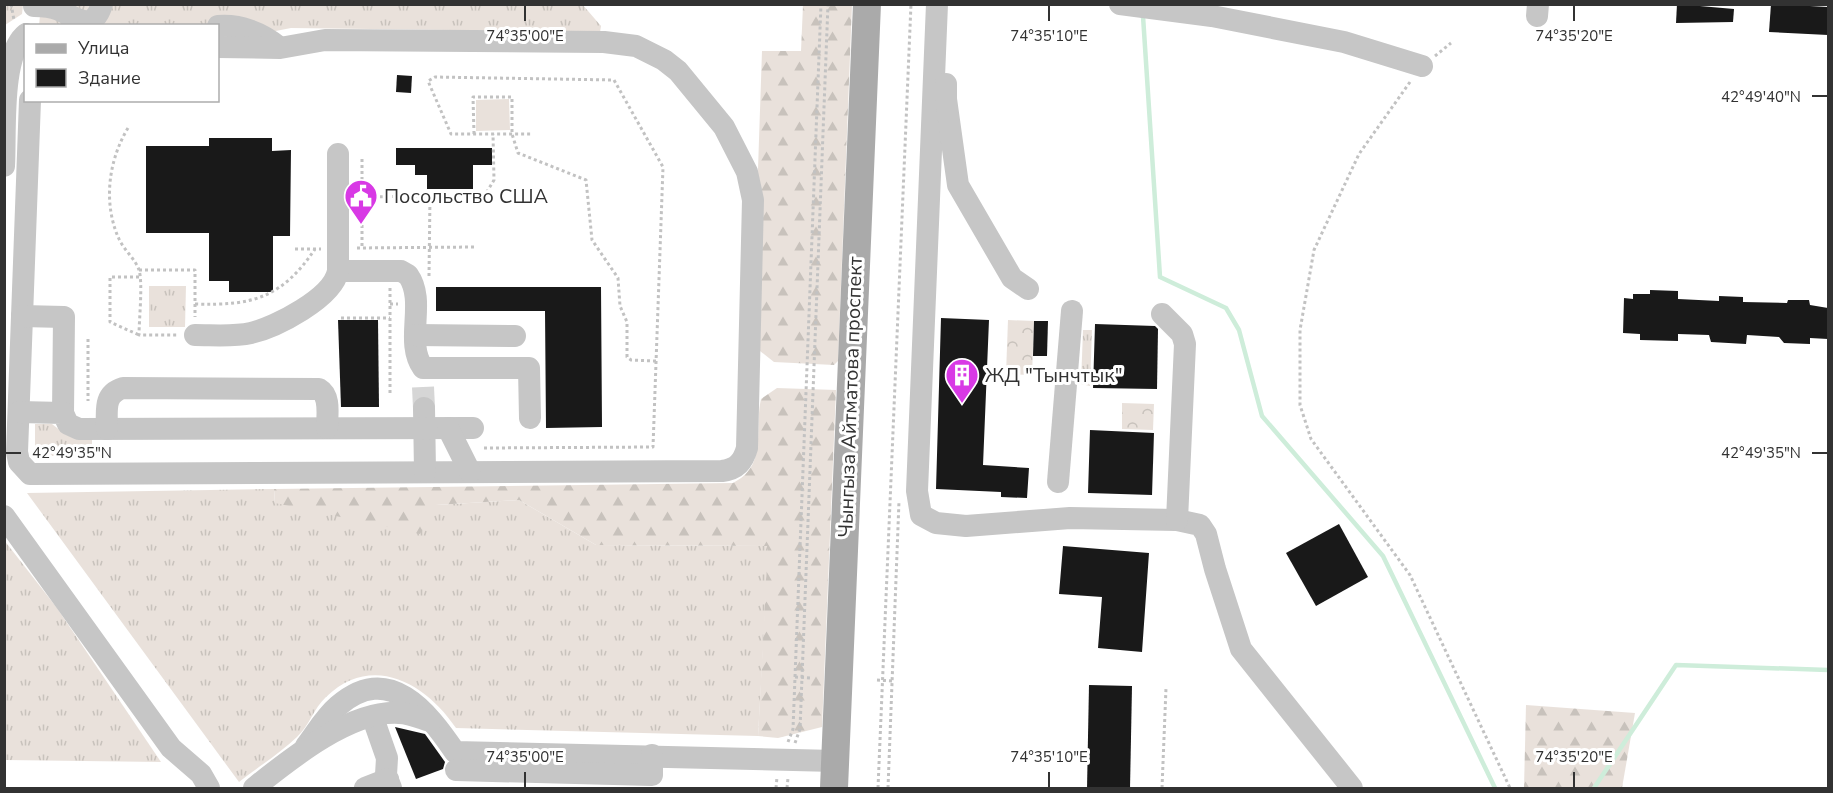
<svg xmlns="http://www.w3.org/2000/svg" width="1833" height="793" viewBox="0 0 1833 793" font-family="'Nunito Sans',sans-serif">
	<defs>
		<pattern id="grass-tufts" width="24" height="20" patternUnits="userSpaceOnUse" patternTransform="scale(1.5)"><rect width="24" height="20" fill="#e9e1db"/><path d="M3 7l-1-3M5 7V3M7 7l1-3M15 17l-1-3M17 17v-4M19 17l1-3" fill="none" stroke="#c8c2bc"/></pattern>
		<pattern id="forest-firs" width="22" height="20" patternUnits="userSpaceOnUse" patternTransform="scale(1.5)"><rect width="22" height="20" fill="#e9e1db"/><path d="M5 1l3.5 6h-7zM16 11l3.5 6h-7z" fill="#c8c2bc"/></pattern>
		<pattern id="park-crowns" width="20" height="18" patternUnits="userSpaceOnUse" patternTransform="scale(1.5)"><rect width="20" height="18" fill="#e9e1db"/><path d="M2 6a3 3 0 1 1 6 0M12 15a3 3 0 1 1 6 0" fill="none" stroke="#c8c2bc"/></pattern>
	</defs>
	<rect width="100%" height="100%" fill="#fff"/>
	<g fill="url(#grass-tufts)">
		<path d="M5 4 23 5 22 14 5 25Z"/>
		<path d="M41 4H582L601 26 600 32 291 28 230 40 218 26H39Z"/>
		<path d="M149 286H186L185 327H149Z"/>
		<path d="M1083 330H1092L1090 386 1081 384Z"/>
		<path d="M35 424H52L66 435 92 438V456H46L45 453H35Z"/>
		<path d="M274 489 275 503 436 505 519 500 596 545 769 546 758 736 456 728C426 684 373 652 326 697 314 708 309 726 297 737 279 754 258 767 239 782L27 493Z"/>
		<path d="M4 540 57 608 161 762 5 760Z"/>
	</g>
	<g fill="url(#forest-firs)">
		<path d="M803 5H852L838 361 834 365 774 362 760 351 758 169 762 51H801Z"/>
		<path d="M777 388 836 390 822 727 778 738 758 736 768 546 596 545 519 500 436 505 420 534 275 503 274 489 733 483C768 466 754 430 761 399Z"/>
		<path d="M1526 705 1635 713 1622 788H1524Z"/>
	</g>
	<g fill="url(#park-crowns)">
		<path d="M1008 320 1034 321 1032 375 1006 374Z"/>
		<path d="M1122 403 1154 404 1153 430 1122 429Z"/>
	</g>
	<path fill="#e9e1db" d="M509 99 510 130 476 131V100Z"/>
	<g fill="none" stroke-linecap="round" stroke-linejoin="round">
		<g stroke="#ceedda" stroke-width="4.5">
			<path d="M1143 16 1160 277 1226 308 1239 330 1262 416 1383 556 1495 788"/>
			<path d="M1594 788 1676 665 1828 670"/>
		</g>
	</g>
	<g fill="#191919">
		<path d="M1677 4 1734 9 1733 22 1676 23Z"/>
		<path d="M1771 4 1828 7V35L1769 32Z"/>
		<path d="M397 75 412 76 411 93 396 92Z"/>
		<path d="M209 138H272V151L291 150 290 236H273V292H229V281H209V233H146V146H209Z"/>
		<path d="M396 148H492V165H473V189H427V175H415V165H396Z"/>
		<path d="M436 287H601L602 427 546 428 545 311H436Z"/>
		<path d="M1650 290 1678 291V299L1719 301V296L1743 297V302L1787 303 1788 300H1809L1810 305 1828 308V339L1810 338V344L1784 343 1779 337 1747 335 1746 344 1711 342 1709 335 1678 334V341L1640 340V334L1623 333 1624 298 1633 299V294H1650Z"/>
		<path d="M941 318 989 320 983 465 1029 468 1027 498 1001 497V492L936 489Z"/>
		<path d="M338 320H378L379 407H341Z"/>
		<path d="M1034 321H1048L1047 356H1033Z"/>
		<path d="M1095 324 1155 326 1158 329 1157 389 1093 388Z"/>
		<path d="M1090 430 1154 433 1152 495 1088 493Z"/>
		<path d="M1339 524 1368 577 1316 606 1286 553Z"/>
		<path d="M1063 546 1149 553 1142 652 1098 648 1102 597 1059 594Z"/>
		<path d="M1089 685 1132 686 1130 789H1087Z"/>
		<path d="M395 727 425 734 445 762 443 769 416 779Z"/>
	</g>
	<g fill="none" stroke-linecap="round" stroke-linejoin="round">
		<path stroke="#d6d6d6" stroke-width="22" stroke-dasharray="22 11" stroke-linecap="butt" d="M423 387 424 408"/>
		<g stroke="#c2c2c2" stroke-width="3" stroke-dasharray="3 3" stroke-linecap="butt">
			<path d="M11 4 14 20"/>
			<path d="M1435 56 1451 43"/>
			<path d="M1410 82 1359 154 1314 250 1300 330V405L1311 439 1410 575 1510 788"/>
			<path d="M128 128C108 161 103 204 119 239 124 250 136 260 139 270 143 283 139 320 139 335H177"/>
			<path d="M474 134 473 97H512V134L518 153 586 180 592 240 618 278 620 306 627 322V357L631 360 656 361"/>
			<path d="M362 159V248"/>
			<path d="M362 197 485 195 494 180 493 134"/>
			<path d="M357 248 474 247"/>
			<path d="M295 249H321"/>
			<path d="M139 270H195V317"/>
			<path d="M429 276 430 196"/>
			<path d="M139 277H110V322L139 335"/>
			<path d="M390 288V394"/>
			<path d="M195 304C252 306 282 298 315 249"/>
			<path d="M390 304H398"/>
			<path d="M341 318H390"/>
			<path d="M88 339V401"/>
			<path d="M484 448 653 447 663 167 614 80 435 77 428 81 451 134H532"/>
			<path d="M795 677 812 678"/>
			<path d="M877 680 892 681"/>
			<path d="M788 742 793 729 821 4"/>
			<path d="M795 743 800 729 828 4"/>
			<path d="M776 788 777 777"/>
			<path d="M787 788 788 778"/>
			<path d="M878 788 911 4"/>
			<path d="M888 788 899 501"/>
			<path d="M1162 788 1166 688"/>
		</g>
		<g stroke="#c6c6c6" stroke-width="22">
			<path d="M937 4 917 491 921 515 936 523 966 526 1070 518 1177 520 1200 525 1206 534 1215 569 1241 649 1352 788"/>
			<path d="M1120 4 1212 16 1344 42 1422 66"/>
			<path d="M34 6C43 6 50 6 59 10 75 17 93 34 102 4"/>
			<path d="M1537 16 1538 4"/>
			<path d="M218 26C240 24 262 33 279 47"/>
			<path d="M946 84V99L958 185 1012 278 1028 289"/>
			<path d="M30 100 17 452 19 462 30 474 722 471C737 469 743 462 747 448L753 200 747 172 724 127 678 71 664 60 636 46 604 42 325 40 280 48 218 47"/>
			<path d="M4 166C6 133 0 55 26 34"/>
			<path d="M338 271H401L408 275C427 302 404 341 423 368H529L530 418"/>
			<path d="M1162 314 1182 334 1185 344 1177 520"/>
			<path d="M22 316 64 317 63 413"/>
			<path d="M195 335C214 335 233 337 251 333 276 327 333 298 338 271V154"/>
			<path d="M415 335 515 336"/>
			<path d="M424 408 425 472"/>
			<path d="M19 412 63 413 68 424 79 429 473 428"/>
			<path d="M448 428 470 472"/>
			<path d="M107 429C107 411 103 394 123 388L319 389C331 396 327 415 327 428"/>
			<path d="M1058 482 1072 311"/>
			<path d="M4 516 171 748 201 774 209 788"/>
			<path d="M373 718 387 758 386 775 391 788"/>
			<path d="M306 746C316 733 325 717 338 706 389 662 427 711 455 752L835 761"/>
			<path d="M456 770 652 775V755"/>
			<path d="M254 788C289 760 350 710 399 713 409 713 420 718 430 721"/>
			<path d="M365 788 388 779"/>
		</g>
		<path stroke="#aaa" stroke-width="28" d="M834 788 867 4"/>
	</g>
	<path fill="none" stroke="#323232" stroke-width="2" d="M525 6V21M1049 6V21M1574 6V21M1812 96H1827M6 453H21M1812 453H1827M525 772V787M1049 772V787M1574 772V787"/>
	<defs>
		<symbol id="civic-pin" viewBox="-11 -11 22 30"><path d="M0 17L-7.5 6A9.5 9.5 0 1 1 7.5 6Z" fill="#d839e5" stroke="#fff"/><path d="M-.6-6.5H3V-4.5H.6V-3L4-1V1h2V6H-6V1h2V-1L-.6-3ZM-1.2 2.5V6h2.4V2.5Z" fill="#fff"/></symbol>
		<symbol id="building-pin" viewBox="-11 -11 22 30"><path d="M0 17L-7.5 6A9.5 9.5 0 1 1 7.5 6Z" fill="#d839e5" stroke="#fff"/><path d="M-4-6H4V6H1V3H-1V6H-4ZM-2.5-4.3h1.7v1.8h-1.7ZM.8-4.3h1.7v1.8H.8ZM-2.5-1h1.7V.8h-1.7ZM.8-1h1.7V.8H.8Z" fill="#fff"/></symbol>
	</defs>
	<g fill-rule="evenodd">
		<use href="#civic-pin" x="342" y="177" width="38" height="52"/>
		<use href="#building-pin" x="943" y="356" width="38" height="52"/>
	</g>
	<g text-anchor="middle" stroke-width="6" stroke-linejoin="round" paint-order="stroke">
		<g font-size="20" fill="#323232" stroke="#fff" text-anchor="start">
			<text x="384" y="203">Посольство США</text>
			<text x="985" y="382">ЖД "Тынчтык"</text>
		</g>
		<g font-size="20" fill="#323232" stroke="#fff">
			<text transform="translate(850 397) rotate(-88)" y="7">Чынгыза Айтматова проспект</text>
		</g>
	</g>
	<g font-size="15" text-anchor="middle" fill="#323232" stroke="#fff" stroke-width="6" stroke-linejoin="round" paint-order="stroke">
		<text x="525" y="41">74°35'00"E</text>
		<text x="1049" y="41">74°35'10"E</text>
		<text x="1574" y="41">74°35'20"E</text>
		<text x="1761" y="102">42°49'40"N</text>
		<text x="72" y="458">42°49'35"N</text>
		<text x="1761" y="458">42°49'35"N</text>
		<text x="525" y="762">74°35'00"E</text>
		<text x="1049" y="762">74°35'10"E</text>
		<text x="1574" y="762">74°35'20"E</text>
	</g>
	<rect width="1833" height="793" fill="none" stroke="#323232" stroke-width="12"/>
	<rect x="24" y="24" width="195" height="78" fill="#ffffff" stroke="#adadad" stroke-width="1.5"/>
	<rect x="36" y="44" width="30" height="9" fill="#aaaaaa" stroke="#adadad" stroke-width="1.5"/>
	<text x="78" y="54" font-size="18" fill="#323232">Улица</text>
	<rect x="36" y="69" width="30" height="18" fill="#191919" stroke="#adadad" stroke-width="1.5"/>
	<text x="78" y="84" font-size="18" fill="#323232">Здание</text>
</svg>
